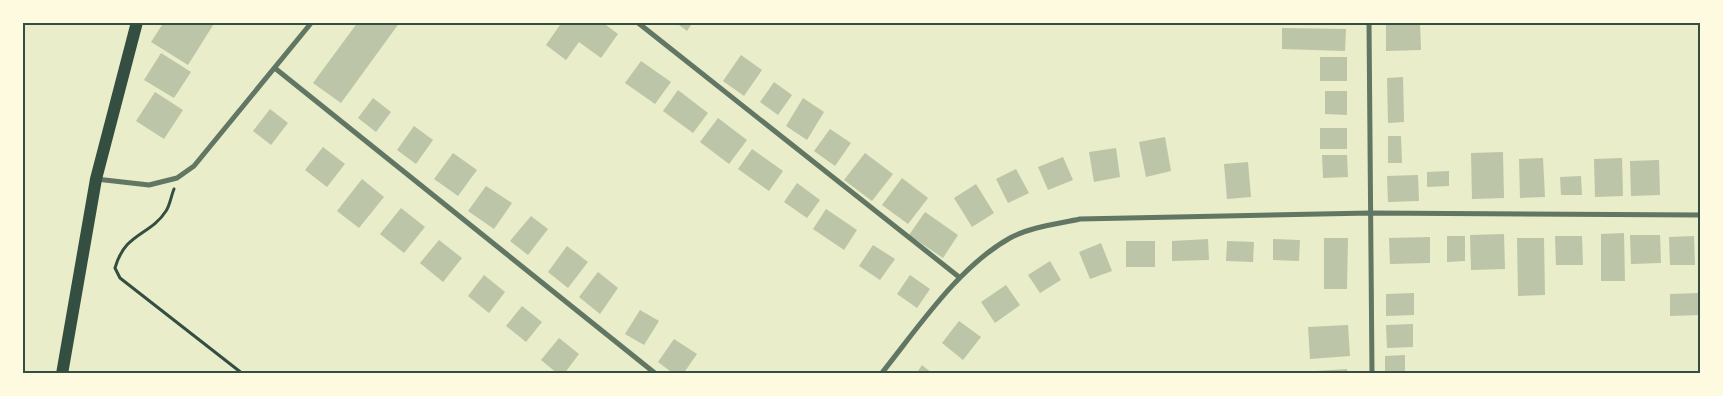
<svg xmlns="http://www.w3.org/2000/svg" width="1723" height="396" viewBox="0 0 1723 396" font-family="Jost,sans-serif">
	<rect width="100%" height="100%" fill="#e9edc9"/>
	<g fill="#bcc5a7">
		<path d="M164 22H215L188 65 151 42Z"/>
		<path d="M358 22H400L341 103 313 83Z"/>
		<path d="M562 22H602L618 34 601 58 579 42 566 60 546 45Z"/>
		<path d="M675 22H693L687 31Z"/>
		<path d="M1386 22H1420L1421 50 1386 51Z"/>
		<path d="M1282 28 1346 29 1345 51 1282 49Z"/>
		<path d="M161 53 191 72 174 98 144 80Z"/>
		<path d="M741 55 762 70 744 96 723 81Z"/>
		<rect x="1320" y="57" width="27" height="24"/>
		<path d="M641 61 671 82 655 104 625 83Z"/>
		<path d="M1403 77 1404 122 1388 123 1387 78Z"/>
		<path d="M774 82 792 95 778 115 760 102Z"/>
		<path d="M678 90 708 113 693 133 663 111Z"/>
		<path d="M1325 91H1347V115L1325 114Z"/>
		<path d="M155 92 183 110 164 139 136 121Z"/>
		<path d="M373 98 391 112 376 132 358 118Z"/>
		<path d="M803 98 824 112 807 140 786 126Z"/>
		<path d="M270 109 288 123 271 145 253 131Z"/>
		<path d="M718 118 747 140 729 164 700 142Z"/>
		<path d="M414 126 433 140 416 164 397 150Z"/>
		<rect x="1320" y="128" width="27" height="21"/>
		<path d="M830 129 851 143 835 166 814 151Z"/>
		<path d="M1388 136H1401L1402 163H1388Z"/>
		<path d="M1165 137 1171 171 1146 177 1139 142Z"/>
		<path d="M323 147 345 164 327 187 305 170Z"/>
		<path d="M1116 148 1120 177 1094 182 1089 152Z"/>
		<path d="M752 149 783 171 769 191 738 169Z"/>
		<path d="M1503 152 1504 198 1472 199 1471 153Z"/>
		<path d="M453 153 477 170 458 196 434 179Z"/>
		<path d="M865 153 893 174 872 201 844 180Z"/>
		<path d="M1322 155H1347L1348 177 1323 178Z"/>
		<path d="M1063 157 1073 180 1048 190 1038 167Z"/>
		<path d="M1543 158 1545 197 1520 198 1519 159Z"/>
		<path d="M1622 158 1623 196 1595 197 1594 159Z"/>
		<path d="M1659 160 1660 195 1631 196 1630 161Z"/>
		<path d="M1248 162 1251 197 1227 199 1224 164Z"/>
		<path d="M1016 169 1029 193 1008 203 996 179Z"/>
		<path d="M1449 171V186L1427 187V172Z"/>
		<path d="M1418 175 1419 201 1388 202 1387 176Z"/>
		<path d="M1581 176 1582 195H1561L1560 177Z"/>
		<path d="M902 178 928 198 908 224 882 205Z"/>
		<path d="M362 179 384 197 359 228 337 211Z"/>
		<path d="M797 183 820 200 807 218 784 202Z"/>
		<path d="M976 184 994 213 972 227 954 198Z"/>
		<path d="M486 186 512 203 494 229 468 211Z"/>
		<path d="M401 208 425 227 404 253 380 234Z"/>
		<path d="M826 209 857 230 844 250 813 229Z"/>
		<path d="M925 212 958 235 943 258 909 235Z"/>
		<path d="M531 216 548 229 528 255 510 241Z"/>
		<path d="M1624 233 1625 281H1601V234Z"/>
		<path d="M1504 234 1505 269 1471 270 1470 235Z"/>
		<path d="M1630 235H1660L1661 263 1631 264Z"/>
		<path d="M1447 236H1465V261L1447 262Z"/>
		<path d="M1555 236H1582L1583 265H1556Z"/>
		<path d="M1694 236 1695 265H1670L1669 237Z"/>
		<path d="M1430 237V263L1390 264 1389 238Z"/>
		<path d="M1324 238H1348L1347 289H1324Z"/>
		<path d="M1517 238H1544L1545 295 1518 296Z"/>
		<path d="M1208 239 1209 260 1172 261V241Z"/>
		<path d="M1273 239 1300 240 1299 261 1273 260Z"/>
		<path d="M439 240 462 258 443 282 420 263Z"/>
		<rect x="1126" y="241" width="29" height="26"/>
		<path d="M1227 241 1254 242 1253 262 1226 261Z"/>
		<path d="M1101 243 1112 271 1090 279 1079 252Z"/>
		<path d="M873 245 895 259 880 280 859 266Z"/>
		<path d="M567 246 588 262 568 288 548 272Z"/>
		<path d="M1050 261 1061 280 1040 293 1028 275Z"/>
		<path d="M598 272 618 288 600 314 579 297Z"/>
		<path d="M484 275 505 292 489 313 468 296Z"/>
		<path d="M910 275 930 289 917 308 897 294Z"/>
		<path d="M1006 285 1020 305 995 323 981 302Z"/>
		<path d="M1414 293V315L1386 316V294Z"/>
		<path d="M1700 293V315L1670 316V294Z"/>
		<path d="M522 306 542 322 526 342 506 326Z"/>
		<path d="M640 310 659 321 644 345 625 334Z"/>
		<path d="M959 321 981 337 963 360 942 343Z"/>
		<path d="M1413 324V347L1387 348 1386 325Z"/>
		<path d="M1348 325 1350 356 1310 359 1308 327Z"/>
		<path d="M559 338 579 354 564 374H558L541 360Z"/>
		<path d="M674 339 697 354 683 374H674L658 362Z"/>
		<path d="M1405 355V374H1385V356Z"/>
		<path d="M922 365 933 374H916Z"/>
		<path d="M1347 369V374H1315V371Z"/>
	</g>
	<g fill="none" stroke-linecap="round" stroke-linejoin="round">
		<path stroke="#344e41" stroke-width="3" d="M174 189C171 196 170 205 166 211 150 236 125 232 115 268L120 278 243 374"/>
		<g stroke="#617663" stroke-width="5">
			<path d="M637 22 959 277"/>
			<path d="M1369 22 1372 374"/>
			<path d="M276 69 656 374"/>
			<path d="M96 179 149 185 177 178 194 166 312 22"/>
			<path d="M881 374C918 328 958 267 1010 238 1030 227 1057 224 1080 219L1370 213 1700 215"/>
		</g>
		<path stroke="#344e41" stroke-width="12" d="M62 374 96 179 137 22"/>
	</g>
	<rect width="1723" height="396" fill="none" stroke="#fefae0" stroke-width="48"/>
	<rect x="24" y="24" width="1675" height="348" fill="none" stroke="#344e41" stroke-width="2"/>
</svg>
